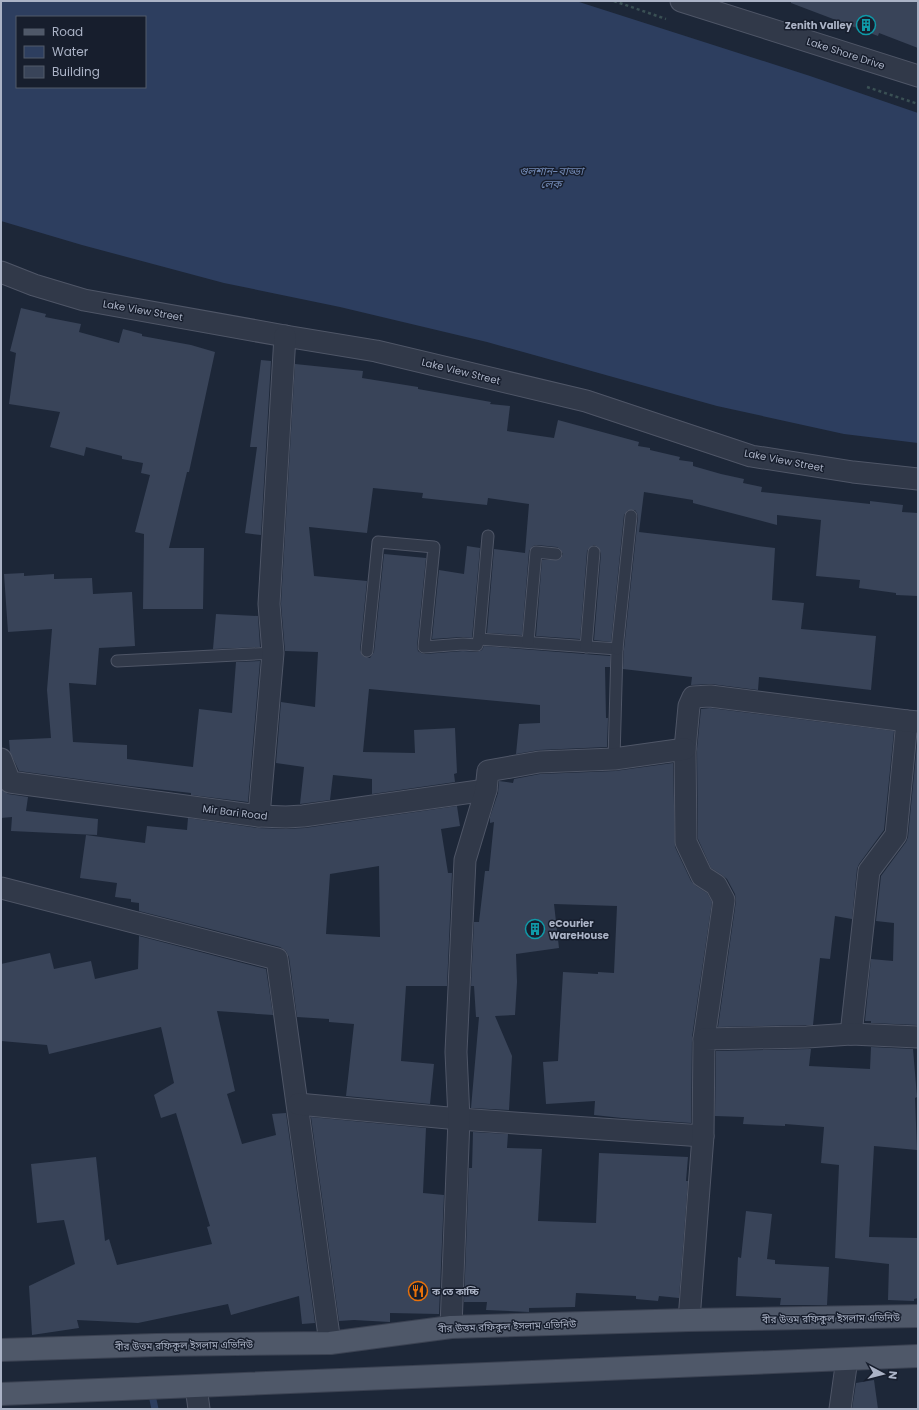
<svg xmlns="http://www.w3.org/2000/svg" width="919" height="1410" viewBox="0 0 919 1410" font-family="Poppins,'Noto Sans Bengali',sans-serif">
	<rect width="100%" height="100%" fill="#1d2738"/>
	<path fill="#2d3e5f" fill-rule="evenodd" d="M1 1H576L810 76 918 113V443L844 434 717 406 487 342 340 307 224 283 82 245 1 221ZM17 17H145V87H17Z"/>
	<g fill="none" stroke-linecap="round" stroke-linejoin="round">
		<path stroke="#2d3e5f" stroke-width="7" d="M152 1395 155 1409"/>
	</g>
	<g fill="#394459" fill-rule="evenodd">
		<path d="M791 1H918V48L879 33 878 36 791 3Z"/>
		<path d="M21 308 46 314 45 317 81 324 79 332 119 343 123 329 142 334V336L191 345 215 352 189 472H187L169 548H204L203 609H143L144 534 135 532 150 475 141 473 143 463 122 459V456L86 447 84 456 50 447 60 412 9 404 16 353 10 351Z"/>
		<path d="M261 360 271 361 261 535 245 533 257 447H250Z"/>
		<path d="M295 364 363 371 362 378 418 387V389L491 402 490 404 510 406 507 431 554 438 558 420 639 442 638 446 650 448V450L680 457 679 460 693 462V466L721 474 744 479 743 483 762 487 761 492 870 504V501L903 505 902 512 918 513V596L896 595V593L859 588 860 580 816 576 821 520 777 515V525L693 503V500L644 492 639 532 775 548 772 600 804 603 801 629 876 636 871 690 759 677 758 690 711 684 691 685 692 677 623 669 624 649 638 517 637 513 635 510H628L624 515 611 642 594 640 601 553 598 547 594 545 589 548 587 551 580 639 536 636 542 560H558L561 558 563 554 560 549 557 547 537 545 533 546 529 551 522 635 487 633 494 549 525 553 529 504 488 498 487 505 422 498 423 493 373 488 367 533 309 527 314 576 367 581 360 650 363 656 370 658 374 652 384 554 426 558 417 646 418 651 421 653 425 654 463 651 477 652 482 650 484 646 610 656V667H605L606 718H608L607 747 539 750 516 754 519 724 540 723V705L369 689 363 752 415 753 414 730 455 728 457 773 454 774 455 782 372 794V779L333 775 330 800 300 804 304 767 276 763 281 702 315 707 318 652 285 651 281 604Z"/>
		<path d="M467 546 480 548 472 638 462 637 432 639 439 570 464 574Z"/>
		<path d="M24 573V576L54 574V579L92 578 93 594 132 592 135 646 99 648 96 685 69 683 73 742 127 745V759L193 767 199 709 232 713 236 662 260 661 248 802 191 795V793L130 786 19 771 10 752 9 740 51 738 47 690 52 629 8 632 4 574Z"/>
		<path d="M216 614 258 616 260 647 213 649Z"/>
		<path d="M710 708 894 731 884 830 859 864 857 869 852 919 835 916 830 959 820 958 813 1025 718 1027 736 901 735 894 727 879 722 875 711 868 698 839 697 749 701 709Z"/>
		<path d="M918 734V1025L871 1023V1021H865L871 959 893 961 894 923 876 921 881 876 906 842 908 837Z"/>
		<path d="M673 763 675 847 691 881 696 886 707 893 712 902 692 1037 691 1123 622 1118 594 1115 595 1101 546 1104 543 1062 558 1061 563 972 598 974V972L614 973 617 906 554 904 559 948 516 954 517 982 515 1015 495 1016 512 1056 509 1110 471 1108 479 1017H476L474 986H471L474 922H479L485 871H489L494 822 490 823V817L498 793 499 781 513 783 514 779 540 774 615 771Z"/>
		<path d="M1 789 8 794 28 797 26 811 98 819 97 835 11 831 12 817 1 818Z"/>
		<path d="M457 806 460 826 441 829 448 873H452L447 986H406L401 1061 434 1064 430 1104 346 1096 354 1024 329 1022V1019L297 1017 289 957 286 951 280 947 139 911V903L131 902V899L115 897 117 883 80 878 86 835 145 843 147 826 187 830 188 818 257 828 287 829 305 828ZM379 866 380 937 326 934 330 874Z"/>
		<path d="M139 936 266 969 273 1015 217 1011 235 1091 227 1094 242 1144 276 1135 272 1114 286 1113 315 1323 302 1324 299 1296 231 1315 228 1304 138 1323 77 1320 79 1328 32 1335 29 1286 75 1264 64 1220 37 1223 31 1164 96 1157 105 1241 109 1239 117 1265 212 1244 207 1227 210 1226 176 1113 161 1118 154 1095 174 1083 161 1027 49 1054 47 1045 1 1041V964L50 953 54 969 91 961 95 979 138 969Z"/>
		<path d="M871 1047 913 1049 917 1097 915 1098 917 1150 874 1146 869 1237 918 1238V1298L914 1299V1301L888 1300 889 1264 835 1258 839 1165 821 1163 824 1127 785 1124V1126L743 1124 744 1117 715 1116 716 1051 811 1049 809 1066 870 1069Z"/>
		<path d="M311 1117 426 1128 423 1193 444 1195 439 1314 390 1313V1322L354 1320 339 1321Z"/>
		<path d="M473 1132 508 1134 507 1148 542 1149 538 1221 596 1223 599 1153 688 1157 686 1181H688L679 1298 659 1296 658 1301 636 1299V1296L576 1293 575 1307 529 1308V1312L486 1310 487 1302H464L469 1168H472Z"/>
		<path d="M746 1211 772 1214 767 1259 775 1260V1264L829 1267 827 1305H780L781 1298 736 1296 738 1257 741 1258Z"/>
		<path d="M874 1380 878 1409H852L856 1383Z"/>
	</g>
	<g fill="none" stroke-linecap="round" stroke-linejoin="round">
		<defs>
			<g id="service">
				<path d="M488 536 479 639 617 649 614 759"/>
				<path d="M528 642 536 552 556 554"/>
				<path d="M586 647 594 552"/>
				<path d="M617 649 631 516"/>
				<path d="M367 651 378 542 434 547 424 647 463 644 477 645 479 639"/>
				<path d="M117 661 273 653"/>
			</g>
			<g id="minor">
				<path d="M681 1 918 76"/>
				<path d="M1 272 34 285 84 300 285 336 376 351 586 401 751 456 853 472 918 479"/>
				<path d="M1 759 10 782 259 816 286 817 303 816 486 790"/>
				<path d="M259 816 273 653 269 604 285 336"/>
				<path d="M1 888 277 959 330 1343"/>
				<path d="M851 1034 869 871 896 835 907 721"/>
				<path d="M704 1039 724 900 716 885 702 876 686 842 685 749 689 706 693 697 710 696 907 721 918 722"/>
				<path d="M298 1104 459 1119 703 1136"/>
				<path d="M689 1320 703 1136 704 1039 807 1037 851 1034 918 1037"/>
				<path d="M451 1327 459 1119 456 1052 465 860 486 790 488 771 539 762 614 759 685 749"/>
				<path d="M196 1387 199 1409"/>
				<path d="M840 1409 847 1359"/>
			</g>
			<g id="primary">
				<path d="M1 1350 156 1345 330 1343 451 1327 689 1320 918 1316"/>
				<path d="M1 1394 918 1356"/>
			</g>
		</defs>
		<use href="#service" stroke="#4f5667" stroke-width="13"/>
		<use href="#minor" stroke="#4f5667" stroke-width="23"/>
		<use href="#primary" stroke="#3b4252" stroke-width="24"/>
		<g stroke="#3a5054" stroke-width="2.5" stroke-dasharray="3 3" stroke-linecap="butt">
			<path d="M614 1 666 19"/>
			<path d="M867 87 918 104"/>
		</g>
		<use href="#service" stroke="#313949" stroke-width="11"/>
		<use href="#minor" stroke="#313949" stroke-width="21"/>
		<use href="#primary" stroke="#4f5869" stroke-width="22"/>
	</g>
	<defs>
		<symbol id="building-ring" viewBox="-11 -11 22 22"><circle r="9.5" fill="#171e2d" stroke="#0f9aa8" stroke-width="1.5"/><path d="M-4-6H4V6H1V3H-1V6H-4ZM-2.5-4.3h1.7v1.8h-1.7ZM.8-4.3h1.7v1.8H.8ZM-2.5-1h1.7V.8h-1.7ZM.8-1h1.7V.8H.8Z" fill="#0f9aa8"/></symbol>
		<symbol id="restaurant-ring" viewBox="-11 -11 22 22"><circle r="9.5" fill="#171e2d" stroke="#e8710a" stroke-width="1.5"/><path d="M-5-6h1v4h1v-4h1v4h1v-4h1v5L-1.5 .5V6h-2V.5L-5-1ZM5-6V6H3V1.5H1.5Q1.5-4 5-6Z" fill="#e8710a"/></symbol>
	</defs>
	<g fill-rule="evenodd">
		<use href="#building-ring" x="855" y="14" width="22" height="22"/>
		<use href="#building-ring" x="524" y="918" width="22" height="22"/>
		<use href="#restaurant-ring" x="407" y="1280" width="22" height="22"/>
	</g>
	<g text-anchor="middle" stroke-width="3" stroke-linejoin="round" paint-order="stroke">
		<g font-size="10" font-weight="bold" fill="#abb3c6" stroke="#171e2d" text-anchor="start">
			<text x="852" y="29" text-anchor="end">Zenith Valley</text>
			<text x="549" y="927">eCourier<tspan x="549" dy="12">WareHouse</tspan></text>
			<text x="432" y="1295">ক তে কাচ্চি</text>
		</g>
		<g font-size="10" fill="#abb3c6" stroke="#171e2d">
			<text transform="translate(846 53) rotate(18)" y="4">Lake Shore Drive</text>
			<text transform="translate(143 310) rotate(10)" y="4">Lake View Street</text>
			<text transform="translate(461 371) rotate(14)" y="4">Lake View Street</text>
			<text transform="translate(784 460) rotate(11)" y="4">Lake View Street</text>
			<text transform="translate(235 812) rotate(7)" y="4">Mir Bari Road</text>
			<text transform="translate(831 1318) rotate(-1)" y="4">বীর উত্তম রফিকুল ইসলাম এভিনিউ</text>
			<text transform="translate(507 1326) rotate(-2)" y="4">বীর উত্তম রফিকুল ইসলাম এভিনিউ</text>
			<text transform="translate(184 1345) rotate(-1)" y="4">বীর উত্তম রফিকুল ইসলাম এভিনিউ</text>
		</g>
		<g font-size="11" font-style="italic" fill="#7087b2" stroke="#171e2d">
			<text x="551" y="175">গুলশান-বাড্ডা<tspan x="551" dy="13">লেক</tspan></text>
		</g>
	</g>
	<rect width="919" height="1410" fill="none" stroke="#abb3c6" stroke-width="4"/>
	<rect x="16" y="16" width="130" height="72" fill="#171e2d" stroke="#525a6a"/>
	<rect x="24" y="29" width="20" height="6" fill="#4f5869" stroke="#525a6a"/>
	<text x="52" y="36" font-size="12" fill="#abb3c6">Road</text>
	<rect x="24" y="46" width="20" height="12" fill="#2d3e5f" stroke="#525a6a"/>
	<text x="52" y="56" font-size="12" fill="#abb3c6">Water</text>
	<rect x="24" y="66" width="20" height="12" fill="#394459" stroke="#525a6a"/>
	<text x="52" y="76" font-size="12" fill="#abb3c6">Building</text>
	<g transform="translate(883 1374) rotate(97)" stroke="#171e2d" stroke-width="3" paint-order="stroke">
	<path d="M0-3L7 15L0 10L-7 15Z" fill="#abb3c6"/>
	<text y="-6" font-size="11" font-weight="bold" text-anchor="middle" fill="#abb3c6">N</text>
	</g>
</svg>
